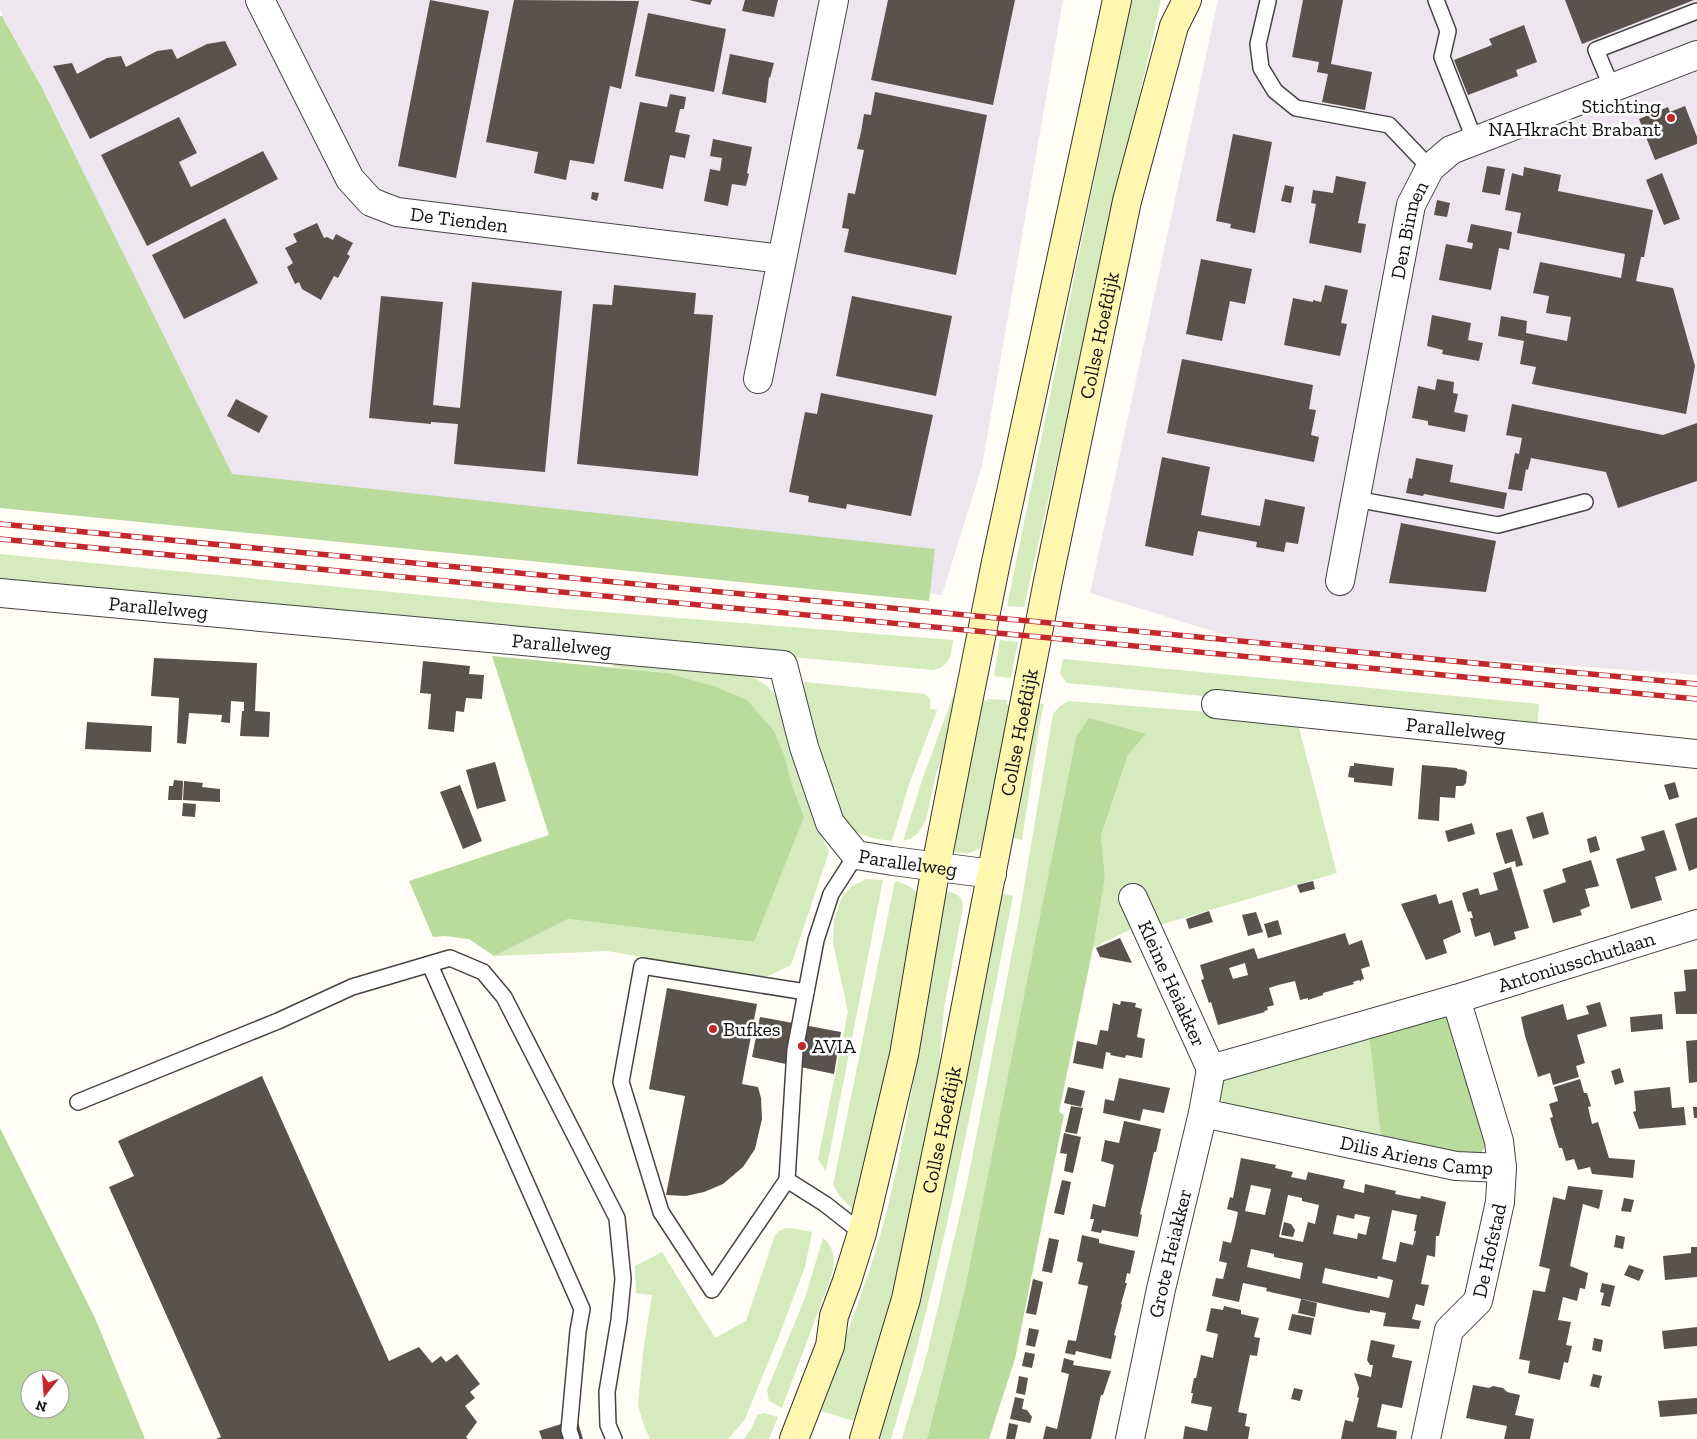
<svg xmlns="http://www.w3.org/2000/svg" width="1697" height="1439" viewBox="0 0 1697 1439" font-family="'Zilla Slab',serif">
	<rect width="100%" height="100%" fill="#fffdf5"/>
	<g fill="#eee6ef">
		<path d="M0 0H1063L982 466 942 595 256 524 41 86 0 11Z"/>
		<path d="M1218 0H1697V675L1251 643 1090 593Z"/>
	</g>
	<g fill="#d5ebbd">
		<path d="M1131 0H1161L1024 607 1007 606Z"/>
		<path d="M0 554 567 609 953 640C951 655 950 667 933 670L0 584Z"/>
		<path d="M1000 640 1018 642 1011 677 1010 678 994 676Z"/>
		<path d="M614 658 749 675C760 681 769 686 776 696 787 712 791 732 796 750 805 785 813 820 829 852L791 965 764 978 607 951 494 956 568 919 754 942 791 783 786 760 667 673 613 667Z"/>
		<path d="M1063 659 1539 704 1537 728 1067 683 1060 674Z"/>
		<path d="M804 682 925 694C931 698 931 702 930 709L937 710 908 787 892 841C871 839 851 833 836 817L802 694Z"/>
		<path d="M953 696 962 697 936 774 926 820 918 833 910 839 903 841 923 777Z"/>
		<path d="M978 699 988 701V699L1007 700 1006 704 1018 707 985 844C971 856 964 854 947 850Z"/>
		<path d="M1069 701 1209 712 1298 724 1337 873 1156 926 1137 886 1120 894 1135 927 1093 948 1105 878 1101 836 1128 755 1146 734 1076 737 965 1288 927 1439H902L927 1354 967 1184 1019 917 1053 714 1060 706Z"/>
		<path d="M1033 703 1044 704 1039 728 1022 840 1009 837Z"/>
		<path d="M866 879 883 880 826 1171 818 1159 848 1012 833 943 834 920 842 897 851 887Z"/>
		<path d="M895 881C905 884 913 886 918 897L896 1033 854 1211 839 1195 833 1185Z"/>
		<path d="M940 890C951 892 963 893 963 907L944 1008 934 1126 923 1187 861 1423 817 1410C842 1346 869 1281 886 1214 913 1108 926 999 940 890Z"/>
		<path d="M996 892 1013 896C977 1078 945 1261 891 1439H875Z"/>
		<path d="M1369 1034 1381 1138 1225 1104 1218 1095 1223 1078Z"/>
		<path d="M785 1228 797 1229 812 1232 805 1267 777 1341 744 1421 728 1439H650L644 1426 638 1405 643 1352 652 1295 636 1293 635 1266 662 1252 715 1338 746 1321 775 1235 779 1231Z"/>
		<path d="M823 1238C837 1250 835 1264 830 1280L782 1408 769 1401 767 1390 805 1298Z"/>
		<path d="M764 1413 778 1417 769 1439H744L752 1427 757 1415Z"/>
	</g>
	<g fill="#b9dc9c" fill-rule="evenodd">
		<path d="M0 16H2L41 86 232 474 935 549 929 601 0 508Z"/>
		<path d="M492 656 667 673 716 687 747 700 774 731 786 760 791 783 804 817 754 942 568 919 494 956 469 939 445 936 433 937 409 881 549 835Z"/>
		<path d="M1089 718 1146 734 1128 755 1101 836 1105 878 1093 948 1059 1112 1064 1115 1015 1359 989 1439H927L965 1288 1076 737Z"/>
		<path d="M1440 1014 1452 1020 1487 1142 1480 1156 1459 1157 1381 1138 1369 1034Z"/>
		<path d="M0 1128 95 1318 145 1439H0ZM30 1379H60V1409H30Z"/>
	</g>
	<g fill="#5a524d" fill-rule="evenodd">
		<path d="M430 0 489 11 456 178 398 166Z"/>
		<path d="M514 0 639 1 621 89 610 86 594 164 570 160 566 180 534 173 538 152 486 142Z"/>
		<path d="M689 0H712L710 5Z"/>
		<path d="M745 0H778L774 17 742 11Z"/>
		<path d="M888 0H1015L993 105 871 80Z"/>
		<path d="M1303 0H1343L1331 64 1372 72 1365 110 1322 102 1328 74 1317 72 1319 62 1292 57Z"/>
		<path d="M1565 0H1694L1582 44Z"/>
		<path d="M648 13 726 29 714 92 635 76Z"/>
		<path d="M1524 25 1537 62 1516 70 1518 76 1468 95 1454 60 1492 45 1489 39Z"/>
		<path d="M225 41 237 65 90 139 53 66 72 63 77 74 107 58 121 56 126 67 157 51 172 49 177 59 207 44Z"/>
		<path d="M730 54 774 63 770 78 769 77 766 103 722 94Z"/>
		<path d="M875 92 987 115 956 275 844 252 849 229 842 228 848 193 855 194 864 150 857 149 861 132 864 114 871 115Z"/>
		<path d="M670 94 686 97 684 109H680L675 132 690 135 685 158 670 155 663 189 624 181 640 102 667 107Z"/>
		<path d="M1685 106 1697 137V144L1655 160 1639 119 1668 107 1670 112Z"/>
		<path d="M179 117 197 153 179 162 191 187 263 151 278 179 147 246 101 155Z"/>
		<path d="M1233 134 1272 142 1255 233 1230 228 1231 224 1216 221Z"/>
		<path d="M713 139 752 147 747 173 749 174 746 186 732 184 728 206 704 201 710 169 720 171 722 158 710 156Z"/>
		<path d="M1487 166 1505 169 1500 195 1482 192Z"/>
		<path d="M1524 167 1561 175 1558 191 1653 210 1644 257H1641L1636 281 1673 288 1695 366 1686 414 1532 384 1536 367 1520 364 1524 341 1498 336 1501 316 1527 321 1526 333 1567 341 1571 317 1546 313 1549 296 1533 293 1540 262 1621 278 1625 254 1517 233 1521 213 1505 210 1512 173 1523 176Z"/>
		<path d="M1662 173 1680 219 1664 225 1646 180Z"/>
		<path d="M1336 176 1366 182 1358 223 1366 224 1361 253 1309 243 1316 204 1311 203 1313 190 1333 193Z"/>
		<path d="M1285 185 1294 187 1291 203 1281 201Z"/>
		<path d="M592 192 599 193 597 201 591 199Z"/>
		<path d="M1437 200 1450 203 1447 217 1434 215Z"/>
		<path d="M225 218 258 283 184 319 152 255Z"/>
		<path d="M317 223 324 238 327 237 333 240 336 234 353 243 347 254 350 256 338 278 334 276 321 300 302 289 299 282 295 284 287 267 293 263 285 248 297 242 293 234Z"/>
		<path d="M1471 224 1512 232 1509 250 1499 248 1491 290 1439 280 1446 244 1472 249 1473 243 1467 242Z"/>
		<path d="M1201 259 1252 269 1245 304 1230 301 1222 341 1186 334Z"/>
		<path d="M472 282 562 291 545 472 454 464 458 424 431 422V424L369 418 381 296 443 302 433 405 460 408Z"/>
		<path d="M614 285 696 293 694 314 713 315 698 476 577 464 593 304 612 305Z"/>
		<path d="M1325 285 1348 290 1341 323 1347 324 1340 356 1284 345 1293 298 1313 302V300L1321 302Z"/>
		<path d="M852 296 952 316 936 396 836 376Z"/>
		<path d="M1432 315 1471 323 1468 340 1483 343 1479 361 1442 354 1443 350 1427 346Z"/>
		<path d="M1182 359 1313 385 1309 409 1316 410 1311 435 1319 437 1314 462 1167 433Z"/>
		<path d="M1437 379 1454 382 1453 393 1458 394 1454 412 1468 415 1465 432 1428 425V421L1412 418 1418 386 1435 390Z"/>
		<path d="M821 393 933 415 911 516 847 504 846 509 808 502 809 496 789 492 805 412 817 414Z"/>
		<path d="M236 399 268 416 259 433 227 416Z"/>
		<path d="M1512 404 1663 435 1697 423V481L1618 508 1606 472 1531 458 1528 470 1526 469 1522 491 1508 489 1515 453 1519 454 1522 438 1506 435Z"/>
		<path d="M1162 457 1210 467 1201 515 1260 526 1265 499 1305 507 1298 544 1286 542 1284 552 1256 547 1257 542 1198 531 1193 556 1145 546Z"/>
		<path d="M1416 458 1453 465 1450 482 1507 493 1504 509 1424 494 1423 496 1406 493 1409 478 1412 479Z"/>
		<path d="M1401 523 1496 541 1486 592 1389 583Z"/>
		<path d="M154 658 257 663 255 711 270 712 269 737 240 736 242 711H244V702L231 701 230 723 221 722 222 715 189 713 186 744 177 743 179 698 151 696Z"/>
		<path d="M423 661 470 666 469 674 484 675 482 699 466 698 464 712 456 711 454 732 428 729 431 694 420 693Z"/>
		<path d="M87 722 152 726 151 752 85 749Z"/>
		<path d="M495 762 506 801 477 809 466 770Z"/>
		<path d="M1354 763 1394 768 1392 786 1354 782V778L1348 777 1350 766H1354Z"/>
		<path d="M1422 765 1457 768V769L1464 770 1467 772 1466 783 1463 786H1456L1455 798 1440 797 1439 821 1418 819Z"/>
		<path d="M174 780 183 781 182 800H168L169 786H173Z"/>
		<path d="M184 781 203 783 202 787 220 789V802L183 800Z"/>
		<path d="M1675 782 1679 797 1669 800 1664 785Z"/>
		<path d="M460 785 482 841 463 849 440 792Z"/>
		<path d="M183 803 196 804 195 817 182 816Z"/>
		<path d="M1543 812 1549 834 1533 839 1526 817Z"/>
		<path d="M1697 817V868L1689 871 1675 824Z"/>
		<path d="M1472 823 1475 834 1448 842 1445 831Z"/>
		<path d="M1512 829 1523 865 1516 867 1515 861 1505 864 1496 835V833Z"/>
		<path d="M1664 830 1677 870 1655 877 1662 900 1631 909 1616 859 1645 850 1641 837Z"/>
		<path d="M1596 836 1600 850 1590 853 1587 839Z"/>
		<path d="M1591 860 1599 886 1585 889 1590 906 1580 910 1582 915 1553 923 1543 890 1566 882 1562 869Z"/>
		<path d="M1511 867 1529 928 1514 932 1516 939 1494 946 1490 932 1475 937 1470 918H1473L1471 911 1468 912 1462 893 1478 888 1480 895 1498 890 1493 873Z"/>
		<path d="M1313 881 1315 889 1300 893 1297 885Z"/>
		<path d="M1436 894 1439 904 1452 900 1461 932 1443 940 1447 953 1426 960 1401 904Z"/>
		<path d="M1209 911 1213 922 1189 929 1186 919Z"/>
		<path d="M1256 912 1263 932 1248 936 1242 915Z"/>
		<path d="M1278 920 1282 934 1268 938 1264 924Z"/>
		<path d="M1345 933 1349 945 1362 940 1370 966 1361 969 1364 979 1361 980V982L1359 980 1353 982 1354 984 1323 993V995L1308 1000V998L1300 1000 1295 981 1278 985 1269 988 1274 1005 1267 1007 1268 1010 1264 1011 1265 1012 1218 1025 1211 1002 1209 1003 1201 980 1204 979 1200 965 1254 948 1258 959ZM1245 963 1248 975 1233 979 1229 968Z"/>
		<path d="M1120 938 1132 963 1100 957 1096 948Z"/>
		<path d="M1697 969V1014H1676L1674 992 1686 991 1684 970Z"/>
		<path d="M667 988 757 1004 742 1084 758 1087 761 1098 762 1119 755 1149 743 1167 723 1184 704 1192 686 1196 666 1195 685 1096 649 1089Z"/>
		<path d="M1121 1001 1136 1003 1135 1007 1142 1009 1137 1037 1145 1039 1142 1058 1126 1055 1125 1058 1110 1055 1111 1053 1106 1052 1103 1069 1073 1063 1077 1041 1097 1045 1100 1030 1108 1031 1113 1003 1120 1005Z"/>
		<path d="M1600 1002 1607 1026 1577 1035 1585 1063 1576 1066 1579 1077 1553 1085 1550 1073 1538 1077 1525 1036 1521 1017 1563 1004 1567 1020 1589 1014 1586 1006Z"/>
		<path d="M1662 1014 1663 1029 1631 1032 1630 1017Z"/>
		<path d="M760 1017 841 1032 834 1074 752 1057Z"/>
		<path d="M1697 1040V1082L1689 1083 1686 1041Z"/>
		<path d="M1620 1068 1624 1082 1615 1085 1611 1071Z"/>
		<path d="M262 1076 389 1361 419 1347 432 1363 441 1356 446 1362 457 1354 480 1384 470 1392 475 1398 465 1406 477 1422 466 1437 468 1439H216L221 1437 109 1187 134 1176 118 1141Z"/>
		<path d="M1119 1078 1170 1088 1164 1113 1143 1109 1140 1121 1103 1113 1105 1099 1114 1101Z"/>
		<path d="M1580 1079 1584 1093H1587L1591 1106 1588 1107 1592 1124 1598 1122 1609 1158 1635 1160 1633 1178 1592 1174 1590 1167 1578 1170 1574 1159 1566 1161 1562 1148H1559L1550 1118 1553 1117 1549 1104 1558 1101 1554 1087Z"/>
		<path d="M1068 1087 1085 1091 1081 1107 1064 1103Z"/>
		<path d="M1670 1087 1672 1108 1684 1107 1686 1125 1639 1129 1633 1112 1636 1111 1634 1091Z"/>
		<path d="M1071 1106 1083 1108 1077 1134 1065 1132Z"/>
		<path d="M1693 1107H1697V1118H1694Z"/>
		<path d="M1124 1121 1161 1129 1156 1152H1154L1145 1193 1140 1214 1142 1215 1138 1237 1102 1230 1101 1233 1091 1231 1094 1219H1090L1093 1204 1105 1207 1114 1165 1101 1161 1105 1140 1119 1143Z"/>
		<path d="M1064 1133 1081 1137 1073 1173 1064 1171 1067 1154 1060 1153Z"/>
		<path d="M1241 1158 1276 1165 1275 1168 1293 1172 1291 1177 1306 1180 1308 1172 1345 1180 1343 1188 1364 1193 1365 1184 1396 1191 1395 1194 1420 1199 1421 1196 1446 1202 1439 1236H1436L1435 1257 1427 1255 1421 1284 1429 1285 1424 1306 1416 1304 1412 1319 1421 1321 1419 1329 1383 1326 1386 1313 1370 1310V1313L1356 1311 1266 1291 1267 1288 1243 1283 1239 1302 1212 1296 1216 1278 1223 1279 1227 1263 1219 1261 1223 1241 1231 1243 1235 1227 1238 1212 1227 1209 1230 1197 1233 1198ZM1251 1185 1271 1189 1265 1215 1245 1211ZM1288 1195 1302 1198V1201L1319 1205 1315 1224 1308 1222 1303 1242 1279 1237ZM1392 1210 1417 1215 1414 1231H1416L1413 1245 1400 1242 1396 1262 1382 1259ZM1355 1214 1370 1217 1366 1235 1358 1233 1357 1239 1333 1234 1337 1215 1354 1219ZM1251 1249 1274 1254V1257L1303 1263 1300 1279 1247 1267ZM1325 1268 1377 1279 1378 1276 1393 1280 1389 1298 1322 1283Z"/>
		<path d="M1062 1180 1071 1182 1064 1215 1054 1213Z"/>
		<path d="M1568 1186 1603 1190 1599 1209 1583 1204 1570 1266 1588 1273 1585 1289 1580 1288 1577 1301 1563 1297 1558 1320 1571 1322 1566 1345 1572 1346 1568 1363 1564 1362 1560 1380 1528 1373 1530 1361 1519 1359 1533 1290 1545 1292 1550 1269 1539 1266 1553 1197 1565 1200Z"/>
		<path d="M1624 1198 1634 1200 1631 1212 1621 1211Z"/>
		<path d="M1284 1222 1291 1224 1295 1230 1293 1237 1281 1235Z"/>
		<path d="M1082 1235 1099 1239V1243L1135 1251 1130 1274 1127 1273 1125 1283H1127L1121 1304 1122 1305 1114 1335 1116 1336 1111 1359 1076 1351 1075 1355 1065 1353 1068 1340 1076 1341 1088 1286 1078 1284 1083 1263 1077 1261Z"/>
		<path d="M1616 1235 1625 1237 1623 1249 1614 1247Z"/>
		<path d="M1049 1238 1059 1240 1052 1273 1042 1271Z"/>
		<path d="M1691 1247H1697V1277L1665 1280 1663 1256 1691 1253Z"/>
		<path d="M1629 1265 1644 1270 1639 1281 1624 1275Z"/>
		<path d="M1033 1279 1043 1282 1036 1315 1026 1313Z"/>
		<path d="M1602 1283 1615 1286 1610 1307 1601 1305 1604 1293 1600 1292Z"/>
		<path d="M1301 1299 1317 1303 1315 1317 1298 1313Z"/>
		<path d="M1224 1306 1241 1310V1314L1259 1318 1254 1337 1260 1338 1257 1356 1250 1355 1238 1412 1247 1414 1245 1426 1250 1427 1248 1439H1183L1185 1426 1207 1431 1212 1407 1191 1403 1193 1393H1191L1194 1378H1196L1201 1355 1213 1358 1218 1334 1206 1331 1211 1308 1223 1310Z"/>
		<path d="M1292 1314 1314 1318 1311 1335 1288 1330Z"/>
		<path d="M1697 1327V1346L1664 1349 1662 1331Z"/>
		<path d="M1029 1328 1039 1330 1035 1347 1026 1345Z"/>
		<path d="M1594 1338 1603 1340 1601 1352 1592 1350Z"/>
		<path d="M1371 1340 1395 1345 1392 1357 1412 1361 1402 1408 1382 1404 1377 1427 1397 1431 1396 1439H1341L1345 1420 1353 1422 1359 1398 1357 1397 1359 1388 1354 1373 1371 1377 1373 1365H1370L1367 1360Z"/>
		<path d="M1025 1352 1035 1354 1032 1368 1022 1366Z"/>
		<path d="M1064 1358 1074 1361 1073 1365 1111 1371 1103 1395H1101L1091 1439H1043L1046 1426 1057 1429 1069 1374 1061 1372Z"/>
		<path d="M1593 1374 1602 1376 1599 1388 1590 1386Z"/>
		<path d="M1019 1376 1028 1378 1025 1395 1016 1393Z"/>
		<path d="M1473 1385 1489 1388 1493 1386 1503 1388 1507 1392 1520 1395 1515 1415 1534 1419 1530 1439H1504L1507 1426 1466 1418Z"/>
		<path d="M1294 1388 1303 1390 1300 1401 1291 1399Z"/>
		<path d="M1015 1397 1024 1399 1022 1409 1027 1410 1032 1417 1030 1423 1010 1419Z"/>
		<path d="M1697 1398V1414L1660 1417 1658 1401Z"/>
		<path d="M577 1419 583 1439H542L539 1431Z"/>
		<path d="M1009 1423 1018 1425 1015 1439H1006Z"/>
	</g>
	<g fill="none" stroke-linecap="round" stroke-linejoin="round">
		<defs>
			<g id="service">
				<path d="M1436 0 1448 31 1442 57 1475 141"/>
				<path d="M1268 1 1258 44 1261 68 1275 91 1296 108 1389 125 1430 168"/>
				<path d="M1612 88 1596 50 1697 11"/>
				<path d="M1355 499 1498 525 1585 502"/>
				<path d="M856 855 831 894 816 940 795 1050 787 1180 825 1204 862 1233"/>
				<path d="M430 965 582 1309 578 1331 569 1430 572 1439"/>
				<path d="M78 1102 278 1021 352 987 450 958 483 972 504 997 617 1218 623 1279 619 1320 607 1392 608 1425 614 1439"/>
				<path d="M787 1180 712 1290 661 1212 621 1082 642 966 806 992"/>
			</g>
			<g id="minor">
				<path id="s1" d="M260 0 350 179 371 202 397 212 781 259"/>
				<path d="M758 379 834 0"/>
				<path id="s2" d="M1340 581 1411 205 1430 168 1451 150 1697 55"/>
				<path id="s3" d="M0 593 783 665 804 747 830 823 856 855 893 861 992 874"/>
				<path id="s4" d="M1216 704 1697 754"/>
				<path id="s5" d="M1133 898 1211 1069"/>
				<path id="s6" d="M1456 999 1697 924"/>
				<path id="s7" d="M1203 1113 1456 1166 1502 1168 1499 1141 1456 999 1211 1069"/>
				<path id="s8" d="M1130 1439 1161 1289 1203 1113 1211 1069"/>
				<path id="s9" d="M1426 1439 1449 1330 1478 1301 1500 1202 1502 1168"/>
			</g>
			<g id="secondary">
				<path d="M794 1439 830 1346 834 1316 847 1281 862 1233 904 1055 936 866 965 717 996 562 1117 0"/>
				<path id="s10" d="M864 1439 906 1299 951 1083 1048 581 1127 201 1174 26 1187 0"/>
			</g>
		</defs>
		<use href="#service" stroke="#444" stroke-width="18"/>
		<use href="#minor" stroke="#444" stroke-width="30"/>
		<use href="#secondary" stroke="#333" stroke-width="30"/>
		<use href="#service" stroke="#fff" stroke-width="15"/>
		<use href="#minor" stroke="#fff" stroke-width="28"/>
		<use href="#secondary" stroke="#fff6b0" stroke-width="28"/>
		<defs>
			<g id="rail">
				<path d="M0 524 1697 684"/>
				<path d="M0 539 1697 699"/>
			</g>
		</defs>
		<use href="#rail" stroke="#c4262e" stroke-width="5.5"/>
		<use href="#rail" stroke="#fff" stroke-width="4" stroke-dasharray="11" stroke-linecap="butt"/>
	</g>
	<g fill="#c4262e" stroke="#fff" stroke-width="2">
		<circle cx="1671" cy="118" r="5"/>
		<circle cx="713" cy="1029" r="5"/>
		<circle cx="802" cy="1046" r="5"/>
	</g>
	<g text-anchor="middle" stroke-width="5" stroke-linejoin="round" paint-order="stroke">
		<g font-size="20" fill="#111" stroke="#fff" text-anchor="start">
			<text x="1661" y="113" text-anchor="end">Stichting<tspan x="1661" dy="23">NAHkracht Brabant</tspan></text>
			<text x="723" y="1036">Bufkes</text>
			<text x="812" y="1053">AVIA</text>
		</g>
		<g font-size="20" fill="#111" stroke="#fff">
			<text dy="7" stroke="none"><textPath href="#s1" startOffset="322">De Tienden</textPath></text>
			<text dy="7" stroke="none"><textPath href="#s2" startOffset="358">Den Binnen</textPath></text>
			<text dy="7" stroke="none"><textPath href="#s10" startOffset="1129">Collse Hoefdijk</textPath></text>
			<text dy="7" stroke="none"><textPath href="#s3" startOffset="159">Parallelweg</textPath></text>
			<text dy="7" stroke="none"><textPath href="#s3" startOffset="564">Parallelweg</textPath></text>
			<text dy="7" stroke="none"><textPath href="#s4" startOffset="241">Parallelweg</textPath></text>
			<text dy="7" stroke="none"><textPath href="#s10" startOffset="724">Collse Hoefdijk</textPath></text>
			<text dy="7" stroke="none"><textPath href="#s3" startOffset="1045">Parallelweg</textPath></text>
			<text dy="7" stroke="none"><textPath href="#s6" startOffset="126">Antoniusschutlaan</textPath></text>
			<text dy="7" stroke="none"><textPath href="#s5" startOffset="94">Kleine Heiakker</textPath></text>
			<text dy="7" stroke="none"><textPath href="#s10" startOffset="319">Collse Hoefdijk</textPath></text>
			<text dy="7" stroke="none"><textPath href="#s7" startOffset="218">Dilis Ariens Camp</textPath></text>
			<text dy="7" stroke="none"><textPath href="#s9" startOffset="204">De Hofstad</textPath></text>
			<text dy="7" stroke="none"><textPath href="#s8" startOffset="190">Grote Heiakker</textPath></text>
		</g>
	</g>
	<g transform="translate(45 1394) rotate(197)"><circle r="24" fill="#ffffff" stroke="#a0a0a0"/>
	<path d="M0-4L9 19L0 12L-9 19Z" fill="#c4262e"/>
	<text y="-8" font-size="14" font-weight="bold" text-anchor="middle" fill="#111111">N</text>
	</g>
</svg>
